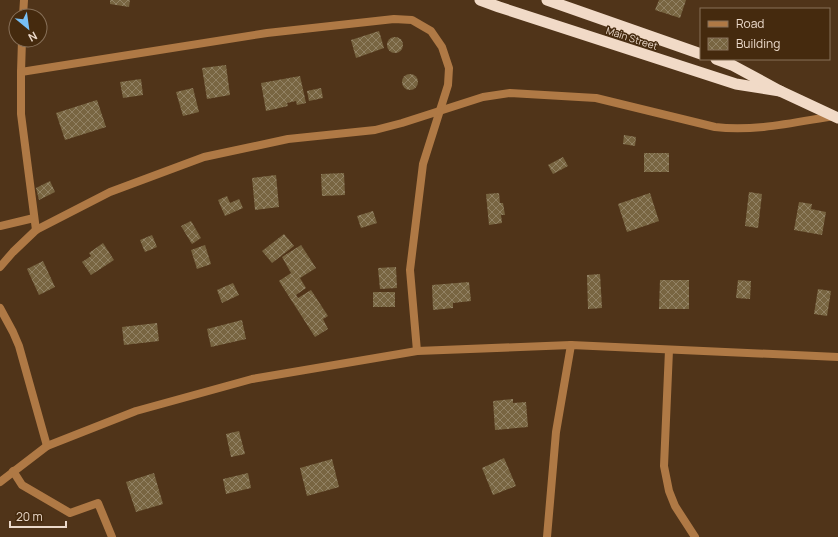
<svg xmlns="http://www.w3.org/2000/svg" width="838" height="537" viewBox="0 0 838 537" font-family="Manrope,sans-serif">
	<defs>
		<pattern id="building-cross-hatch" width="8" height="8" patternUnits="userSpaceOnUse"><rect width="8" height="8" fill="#786541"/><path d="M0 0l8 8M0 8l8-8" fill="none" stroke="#928264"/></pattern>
	</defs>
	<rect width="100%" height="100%" fill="#503419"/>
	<g fill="url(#building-cross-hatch)">
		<path d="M110 0H130L129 7 110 4Z"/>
		<path d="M659 0H686L680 18 655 10Z"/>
		<path d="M379 31 384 48 356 58 351 40Z"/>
		<circle cx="395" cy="45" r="8"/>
		<path d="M226 65 230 95 207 99 202 68Z"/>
		<circle cx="410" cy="82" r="8"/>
		<path d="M300 76 306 103 297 105 296 101 287 103 288 106 266 111 261 83Z"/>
		<path d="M141 79 143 95 123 98 120 82Z"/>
		<path d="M193 88 199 112 183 116 176 92Z"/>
		<path d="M321 88 323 98 309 101 307 91Z"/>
		<path d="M97 100 106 127 65 140 56 113Z"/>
		<path d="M624 135 636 137 635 146 623 144Z"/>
		<rect x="644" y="153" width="25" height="19"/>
		<path d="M563 157 568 166 553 174 548 165Z"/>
		<path d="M344 173 345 195 322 196 321 174Z"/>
		<path d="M276 175 279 207 255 210 252 178Z"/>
		<path d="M50 181 55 192 39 200 36 188Z"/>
		<path d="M749 192 762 194 758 228 745 226Z"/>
		<path d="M499 193 500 203H503L505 215H501L502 223 489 225 486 194Z"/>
		<path d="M650 193 659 221 627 232 618 204Z"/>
		<path d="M227 196 230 203 239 199 243 208 225 216 218 200Z"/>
		<path d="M799 202 812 204 811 209 826 212 822 235 794 230Z"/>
		<path d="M373 211 377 223 361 228 357 216Z"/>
		<path d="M191 221 201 238 192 244 181 226Z"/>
		<path d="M284 234 294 246 272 263 262 251Z"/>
		<path d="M152 235 157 247 145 252 140 240Z"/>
		<path d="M103 243 114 260 91 275 82 262 91 256 89 253Z"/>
		<path d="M205 245 211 264 197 269 191 250Z"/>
		<path d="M301 245 316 268 300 278 306 288 296 295 298 298 311 290 328 316 323 319 328 329 315 337 279 281 291 273 282 257Z"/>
		<path d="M43 261 55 287 39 295 27 269Z"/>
		<path d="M396 267 397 288 380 289 378 268Z"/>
		<path d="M600 274 602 308 588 309 587 275Z"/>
		<path d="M660 280H689V309H659Z"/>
		<path d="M738 280 751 281 750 299 736 298Z"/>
		<path d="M469 282 471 301 453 303V308L433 310 432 285Z"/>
		<path d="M233 283 239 295 222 303 217 290Z"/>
		<path d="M818 289 831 291 827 316 814 314Z"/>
		<rect x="373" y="292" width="22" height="15"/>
		<path d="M242 320 246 339 211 347 207 329Z"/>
		<path d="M157 323 159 341 124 345 122 327Z"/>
		<path d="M513 399V403L526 402 528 427 495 430 493 401Z"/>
		<path d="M239 431 245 454 231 457 226 434Z"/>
		<path d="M504 458 516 486 493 495 482 468Z"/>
		<path d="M332 459 339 487 307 496 300 468Z"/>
		<path d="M154 473 163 504 136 512 126 482Z"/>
		<path d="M248 473 251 488 226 494 223 479Z"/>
	</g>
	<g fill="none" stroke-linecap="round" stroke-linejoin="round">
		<g stroke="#af7945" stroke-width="8">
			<path d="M23 16 24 0"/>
			<path d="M22 40 21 72V114L36 230"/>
			<path d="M21 72 267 33 394 19 412 20 431 31 442 47 449 68 448 85 423 164 410 270 417 351"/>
			<path d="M0 226 34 218"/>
			<path d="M0 267 13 252 36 230 110 192 204 157 288 139 375 130 402 123 483 97 510 93 596 98 715 127C754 132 796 122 834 116"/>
			<path d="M0 308 13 332 19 346 47 446"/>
			<path d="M669 350 664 466 669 491 675 506 695 537"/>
			<path d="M13 471 22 485 70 513 98 503 112 537"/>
			<path d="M0 482 47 446 136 411 252 379 417 351 571 345 838 357"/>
			<path d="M547 537 556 432 571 345"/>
		</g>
		<g stroke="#f1dac7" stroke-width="11">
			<path d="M480 0 499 7 736 84 780 91"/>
			<path d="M547 0 701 54"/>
			<path d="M716 59 732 65 780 91 838 118"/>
		</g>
	</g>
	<g text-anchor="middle" stroke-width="3" stroke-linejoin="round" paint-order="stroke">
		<g font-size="10" fill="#ebd9ca" stroke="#452a0e">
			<text transform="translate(632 38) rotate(18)" y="4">Main Street</text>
		</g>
	</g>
	<rect x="700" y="8" width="130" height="52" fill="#452a0e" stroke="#877059"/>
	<rect x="708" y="21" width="20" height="6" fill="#af7945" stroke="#877059"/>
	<text x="736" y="28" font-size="12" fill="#ebd9ca">Road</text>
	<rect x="708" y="38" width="20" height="12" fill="url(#building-cross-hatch)" stroke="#877059"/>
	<text x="736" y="48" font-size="12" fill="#ebd9ca">Building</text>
	<g transform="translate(28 28) rotate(151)"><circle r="19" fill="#452a0e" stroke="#877059"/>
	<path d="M0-3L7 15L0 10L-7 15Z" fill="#77c0f7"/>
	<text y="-6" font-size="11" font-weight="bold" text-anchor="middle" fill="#ebd9ca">N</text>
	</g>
	<path d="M10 521v6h56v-6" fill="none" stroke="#ebd9ca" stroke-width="2"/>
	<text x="16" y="521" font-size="12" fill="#ebd9ca" stroke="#452a0e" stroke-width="3" paint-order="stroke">20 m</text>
</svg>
